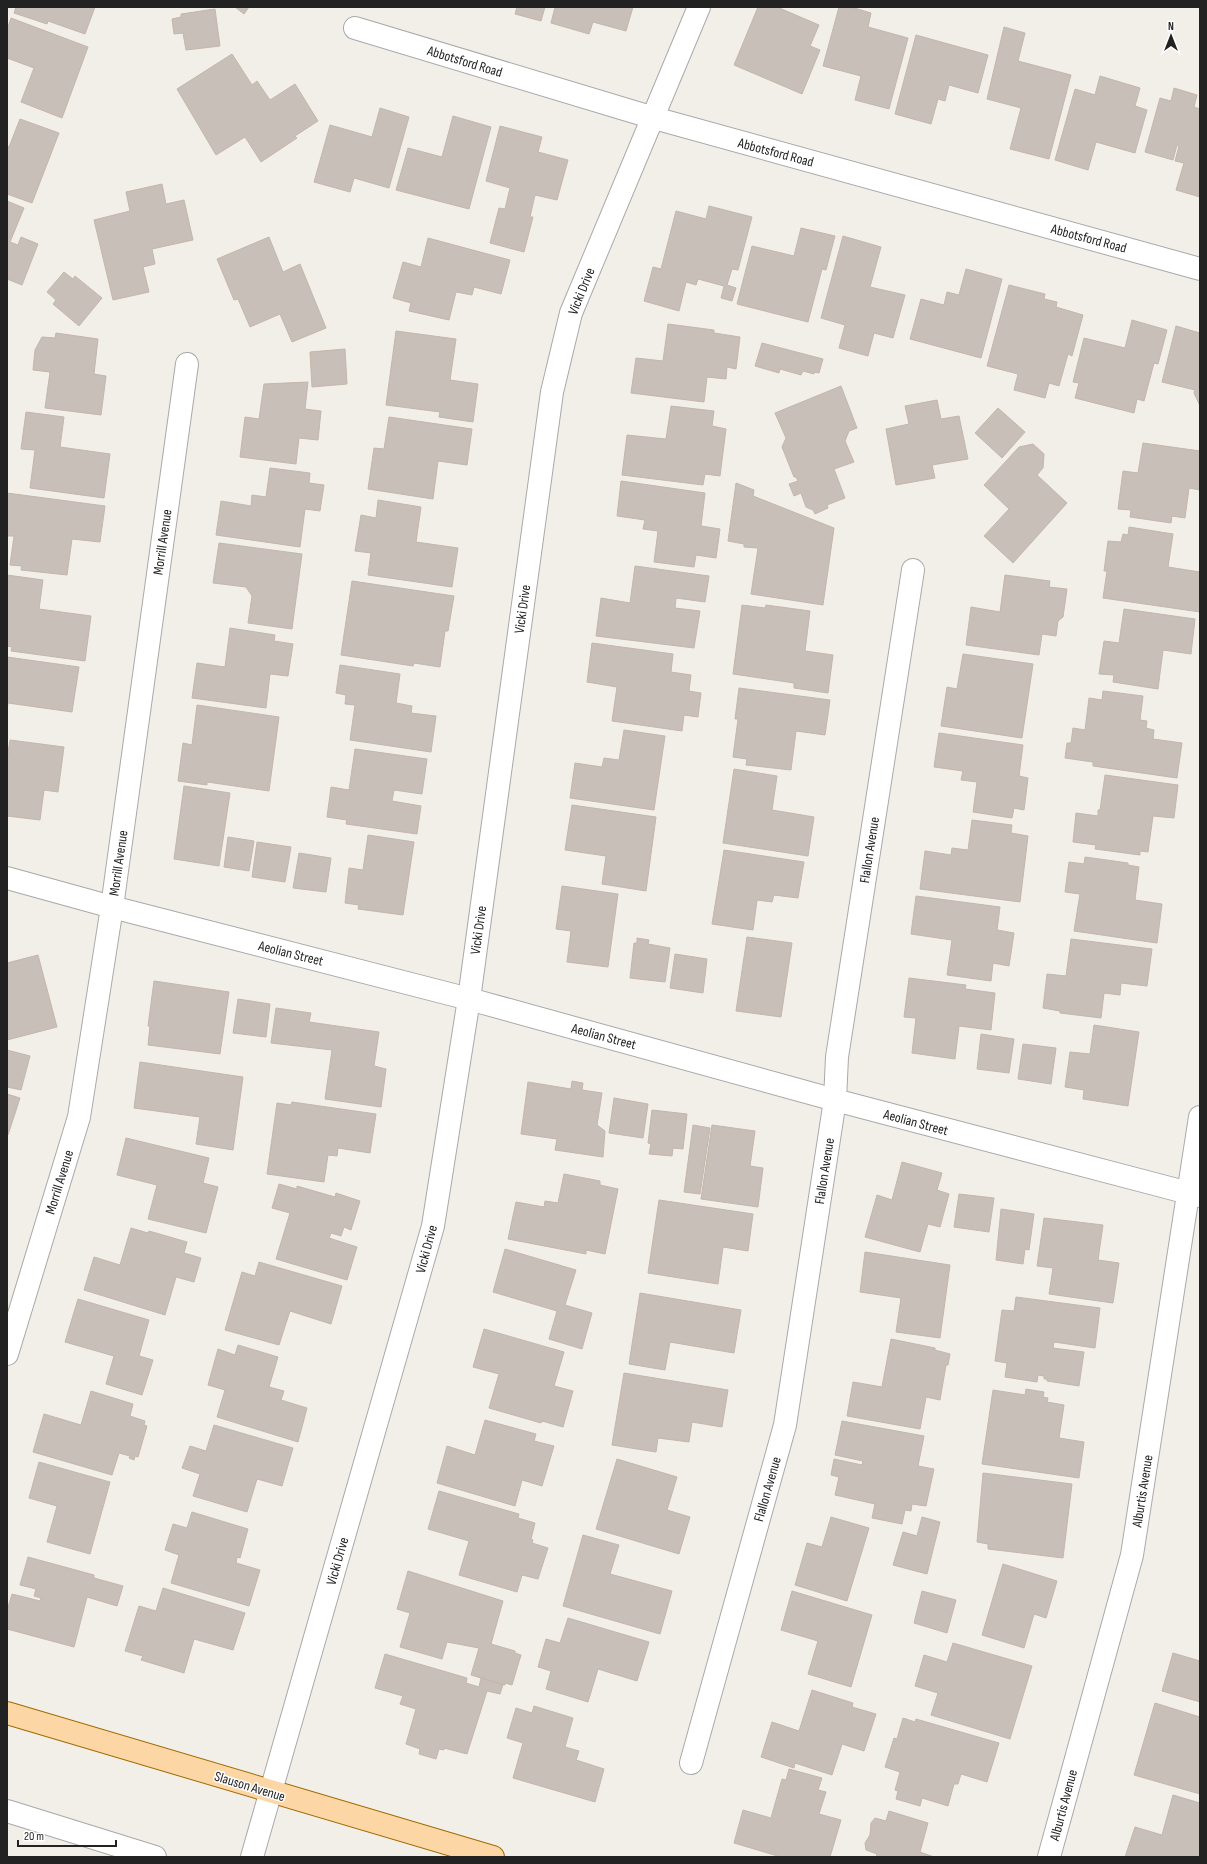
<svg xmlns="http://www.w3.org/2000/svg" width="1207" height="1864" viewBox="0 0 1207 1864" font-family="'Sofia Sans Condensed',sans-serif">
	<rect width="100%" height="100%" fill="#f2efe9"/>
	<g fill="#c7bfb8" stroke="#c4b6ab">
		<path d="M16 7H95L85 34 48 21 47 24 14 13Z"/>
		<path d="M235 7H249L244 14Z"/>
		<path d="M517 7H545L541 21 515 14Z"/>
		<path d="M555 7H633L626 31 593 22 589 34 551 23Z"/>
		<path d="M758 7H777L819 25 810 46 820 50 802 94 734 65Z"/>
		<path d="M839 7H851L871 13 868 27 908 38 889 109 855 100 861 76 823 66Z"/>
		<path d="M215 9 220 46 186 50 183 33 174 34 172 19 181 17V14Z"/>
		<path d="M11 18 88 47 62 118 21 102 34 68 7 58V30Z"/>
		<path d="M1004 27 1025 33 1018 61 1071 75 1049 159 1010 149 1021 108 987 99Z"/>
		<path d="M916 35 988 55 978 93 949 85 945 101 938 99 931 124 895 114Z"/>
		<path d="M232 54 252 85 257 81 270 100 295 84 318 121 295 136 297 138 261 162 245 137 216 155 177 89Z"/>
		<path d="M1100 76 1140 88 1135 106 1147 110 1135 153 1096 142 1088 170 1055 160 1075 89 1095 95Z"/>
		<path d="M1174 88 1197 95 1194 107 1200 109V197L1176 190 1184 163 1175 161 1179 146 1177 145 1173 160 1145 152 1160 98 1171 101Z"/>
		<path d="M380 108 409 117 389 188 354 178 350 192 314 182 330 125 372 137Z"/>
		<path d="M453 116 491 127 469 209 396 190 408 148 442 157Z"/>
		<path d="M20 119 59 133 32 203 7 194V146L9 147Z"/>
		<path d="M500 126 542 137 538 152 568 160 557 200 535 195 530 217H533L524 252 490 243 499 208 505 209 510 188 486 181Z"/>
		<path d="M162 184 166 204 184 200 193 240 152 249 155 264 143 267 149 292 113 300 94 220 130 211 126 192Z"/>
		<path d="M7 201 24 208 10 242 18 245 21 237 38 244 22 285 7 279Z"/>
		<path d="M709 206 752 217 738 270 732 269 727 285 736 288 732 301 721 298 724 286 698 279 696 285 686 282 679 311 644 301 653 267 661 269 676 211 706 219Z"/>
		<path d="M801 228 835 236 826 270 822 269 808 322 737 304 752 246 794 256Z"/>
		<path d="M843 236 881 247 870 287 905 295 893 338 874 333 868 356 839 348 845 325 821 318Z"/>
		<path d="M269 237 283 272 300 264 326 328 292 342 280 314 250 327 238 299 234 300 217 259Z"/>
		<path d="M428 238 510 260 501 294 474 287 472 295 456 292 449 320 409 311 411 303 393 298 403 262 421 267Z"/>
		<path d="M966 269 1002 279 981 358 910 339 921 299 944 305 947 292 959 295Z"/>
		<path d="M64 272 73 279 75 276 102 298 79 326 53 304 56 300 47 292Z"/>
		<path d="M1009 285 1045 294 1044 299 1057 302 1056 307 1083 315 1072 356 1068 354 1059 386 1049 383 1045 398 1014 390 1018 374 987 366Z"/>
		<path d="M1132 320 1167 330 1158 364 1154 363 1144 401 1137 399 1134 413 1075 398 1079 383 1073 382 1084 338 1125 348Z"/>
		<path d="M668 324 714 330V333L740 337 736 369 727 367 726 379 707 377 704 402 631 393 636 358 663 361Z"/>
		<path d="M1176 326 1200 333V406L1194 393 1195 390 1162 382Z"/>
		<path d="M396 331 456 339 450 380 478 384 473 422 439 417 440 412 386 405Z"/>
		<path d="M56 333 98 339 94 374 106 376 101 415 45 408 50 372 33 370 35 350 42 337 55 338Z"/>
		<path d="M762 343 823 359 819 373 814 372V374L803 371 801 375 780 369 779 373 755 366Z"/>
		<path d="M345 349 347 384 312 387 310 352Z"/>
		<path d="M308 382 305 409 321 411 318 440 299 438 296 464 240 457 245 417 259 419 264 384Z"/>
		<path d="M841 386 857 428 849 431 845 441 854 462 834 469 845 498 827 505 828 508 815 514 813 510 806 507 801 493 794 496 789 484 798 481 796 477H794L782 447 786 438 775 413Z"/>
		<path d="M937 400 941 419 959 416 968 459 932 465 935 478 896 485 886 429 909 424 905 406Z"/>
		<path d="M671 406 714 411 712 426 726 429 720 476 705 474 703 485 622 475 627 435 666 439Z"/>
		<path d="M998 408 1025 432 1002 458 975 433Z"/>
		<path d="M26 412 64 417 60 447 110 454 104 498 30 488 35 450 21 449Z"/>
		<path d="M389 417 472 429 467 465 438 461 433 499 368 489 374 448 384 449Z"/>
		<path d="M1143 443 1200 451V490L1189 488 1185 518 1172 516 1171 523 1130 517 1131 510 1118 509 1123 471 1138 473Z"/>
		<path d="M1033 444 1044 454 1043 468 1037 475 1067 503 1013 563 984 536 1009 509 984 485 1019 447Z"/>
		<path d="M270 468 310 473 309 483 324 485 320 511 305 509 300 547 216 535 221 501 251 506 252 495 266 497Z"/>
		<path d="M621 481 705 493 701 526 720 529 716 558 696 555 694 567 654 562 658 531 643 529 645 520 617 516Z"/>
		<path d="M736 483 754 490 753 496 834 528 823 605 751 594 758 548 744 547V544L728 541Z"/>
		<path d="M7 493 105 506 100 542 72 539 67 575 21 570 22 566 10 565 14 536H7Z"/>
		<path d="M378 500 421 507 416 542 458 548 452 587 368 575 371 553 355 551 361 515 376 518Z"/>
		<path d="M1129 527 1173 534 1168 567 1200 572V612L1103 598 1107 571H1104L1108 541 1121 542 1123 534 1128 535Z"/>
		<path d="M219 543 302 554 292 629 248 623 252 596 246 587 213 583Z"/>
		<path d="M635 566 709 576 705 602 676 598 675 608 700 611 694 648 596 636 601 598 630 603Z"/>
		<path d="M7 575 43 580 39 609 91 616 85 661 11 651 12 647 7 646Z"/>
		<path d="M1005 575 1050 581 1049 587 1067 589 1063 617 1058 621 1056 636 1042 634 1039 655 966 645 971 607 1000 612Z"/>
		<path d="M352 581 454 596 448 631H445L440 667 414 663 413 666 341 655Z"/>
		<path d="M742 605 765 608 766 605 810 611 805 651 833 655 828 693 794 688V683L733 674Z"/>
		<path d="M1124 609 1195 619 1191 654 1163 650 1158 689 1113 682 1114 675 1099 674 1104 641 1119 643Z"/>
		<path d="M230 628 275 635 274 641 293 644 288 676 270 674 266 708 192 698 197 663 225 667Z"/>
		<path d="M592 643 673 654 671 672 691 675 689 691 701 693 698 717 684 715 682 731 612 721 617 687 587 682Z"/>
		<path d="M963 654 1033 664 1022 738 941 726 947 687 957 689Z"/>
		<path d="M7 657 79 667 72 712 8 703 7 711Z"/>
		<path d="M340 665 400 674 396 703 412 706 411 713 436 716 431 752 350 740 355 705 345 704 346 695 336 693Z"/>
		<path d="M739 688 830 700 825 735 796 731 791 770 746 765 747 759 733 757 738 719H735Z"/>
		<path d="M1103 691 1143 696 1140 720 1147 721 1146 728 1154 730 1153 739 1182 743 1177 778 1093 766V762L1065 758 1067 743H1071L1073 728 1085 730 1089 698 1102 700Z"/>
		<path d="M197 705 279 717 269 791 207 782V785L178 781 183 743 192 745Z"/>
		<path d="M624 730 665 736 654 810 570 798 575 763 602 767 604 758 619 760Z"/>
		<path d="M939 733 1023 745 1019 776 1028 778 1024 810 1014 808 1012 818 973 812 977 782 961 780 963 771 934 767Z"/>
		<path d="M10 740 64 747 58 792 44 790 40 820 7 816V759Z"/>
		<path d="M355 749 427 759 422 794 394 790 392 801 421 806 417 834 346 824 347 820 327 817 331 787 349 790Z"/>
		<path d="M734 769 777 776 772 810 814 817 808 856 723 843Z"/>
		<path d="M1105 775 1178 785 1174 818 1153 816 1148 852 1140 851V855L1095 849 1096 845 1073 842 1076 813 1098 816V810H1100Z"/>
		<path d="M184 786 230 793 219 866 174 859Z"/>
		<path d="M572 805 656 817 646 891 602 884 606 856 565 850Z"/>
		<path d="M972 820 1012 825 1011 833 1028 836 1020 902 920 889 925 851 951 855 952 848 968 850Z"/>
		<path d="M368 835 414 842 403 915 358 909 359 905 345 903 349 868 363 870Z"/>
		<path d="M228 837 254 841 249 871 224 867Z"/>
		<path d="M257 842 291 847 285 882 252 877Z"/>
		<path d="M724 850 804 862 798 898 774 895 772 902 757 900 753 930 712 924Z"/>
		<path d="M299 853 331 858 326 892 293 888Z"/>
		<path d="M1085 857 1128 863V865L1139 867 1135 900 1162 904 1157 943 1074 931 1080 894 1065 892 1069 862 1084 864Z"/>
		<path d="M562 886 618 894 608 967 567 962 571 931 556 929Z"/>
		<path d="M916 896 1000 907 997 930 1014 933 1009 966 993 963 991 981 947 975 952 940 911 934Z"/>
		<path d="M747 937 792 943 781 1017 736 1011Z"/>
		<path d="M637 938 649 940 648 944 670 948 665 982 630 978 634 943H637Z"/>
		<path d="M1071 939 1152 949 1147 986 1121 983 1120 995 1104 993 1101 1018 1060 1013V1011L1043 1008 1047 974 1066 976Z"/>
		<path d="M675 954 707 959 703 993 670 988Z"/>
		<path d="M38 955 57 1027 7 1040V963Z"/>
		<path d="M909 978 966 985 965 989 995 993 991 1030 959 1026 955 1059 912 1053 916 1018 904 1017Z"/>
		<path d="M154 981 229 992 220 1054 148 1045 150 1026H148Z"/>
		<path d="M238 999 270 1004 266 1037 233 1033Z"/>
		<path d="M276 1008 311 1013 309 1022 379 1032 374 1066 386 1069 381 1107 325 1099 332 1050 271 1043Z"/>
		<path d="M1094 1025 1139 1032 1128 1106 1083 1099 1084 1090 1065 1087 1070 1052 1090 1054Z"/>
		<path d="M981 1034 1014 1039 1009 1073 977 1069Z"/>
		<path d="M1023 1044 1056 1048 1051 1084 1018 1079Z"/>
		<path d="M7 1050 30 1056 21 1090 7 1087Z"/>
		<path d="M140 1062 243 1077 233 1150 196 1144 200 1117 134 1108Z"/>
		<path d="M572 1081 583 1083 582 1090 602 1093 597 1125 605 1131 603 1157 555 1150 557 1139 521 1134 528 1082 571 1089Z"/>
		<path d="M7 1094 20 1098 8 1135H7Z"/>
		<path d="M614 1098 648 1104 643 1138 609 1133Z"/>
		<path d="M292 1102 376 1114 370 1153 338 1148 337 1156 328 1155 324 1182 267 1174 277 1103 291 1105Z"/>
		<path d="M652 1110 687 1114 683 1149 673 1148 672 1156 649 1154 651 1144 648 1143Z"/>
		<path d="M693 1125 710 1128 700 1194 684 1192Z"/>
		<path d="M712 1125 755 1131 750 1166 763 1168 758 1207 701 1199Z"/>
		<path d="M126 1138 209 1158 203 1183 218 1187 206 1233 148 1219 157 1185 117 1175Z"/>
		<path d="M902 1162 942 1173 937 1190 949 1194 940 1227 928 1224 920 1252 865 1237 877 1195 892 1200Z"/>
		<path d="M564 1174 600 1181V1185L618 1189 605 1254 586 1250V1254L508 1239 516 1202 544 1207 545 1201 558 1203Z"/>
		<path d="M279 1184 297 1189V1186L335 1197 336 1193 360 1201 351 1230 344 1227 341 1236 331 1233 329 1238 357 1247 347 1280 276 1259 290 1213 272 1208Z"/>
		<path d="M959 1194 994 1198 989 1232 954 1227Z"/>
		<path d="M659 1200 753 1214 748 1251 723 1247 718 1284 648 1273Z"/>
		<path d="M1001 1209 1034 1214 1029 1250 1025 1249 1023 1264 996 1260Z"/>
		<path d="M1044 1218 1103 1225 1098 1260 1119 1263 1113 1303 1049 1294 1053 1268 1037 1266Z"/>
		<path d="M131 1228 148 1233 149 1231 187 1242 184 1253 201 1258 194 1282 176 1277 165 1315 84 1290 94 1257 120 1265Z"/>
		<path d="M505 1249 576 1270 565 1305 592 1313 582 1349 549 1339 557 1311 493 1292Z"/>
		<path d="M865 1252 950 1265 940 1338 896 1332 901 1298 860 1292Z"/>
		<path d="M259 1262 342 1286 331 1324 290 1311 279 1345 225 1330 242 1272 255 1276Z"/>
		<path d="M640 1293 741 1310 734 1353 670 1342 665 1370 629 1364Z"/>
		<path d="M1016 1297 1100 1308 1095 1348 1054 1342 1053 1348 1084 1352 1079 1386 1047 1381V1379H1044V1376L1038 1375 1037 1382 1005 1377 1007 1363 995 1361 1002 1310 1014 1311Z"/>
		<path d="M78 1299 149 1320 139 1356 153 1360 142 1395 106 1384 114 1356 65 1342Z"/>
		<path d="M484 1329 564 1352 554 1386 573 1391 563 1427 542 1421 541 1423 489 1408 499 1374 473 1367Z"/>
		<path d="M891 1339 935 1348V1350L950 1354 948 1365H946L940 1400 926 1397 920 1429 847 1416 853 1382 882 1387Z"/>
		<path d="M238 1345 278 1357 269 1387 284 1391 281 1400 307 1408 298 1442 217 1417 225 1390 208 1385 218 1349 235 1355Z"/>
		<path d="M624 1373 728 1390 722 1427 692 1422 689 1442 658 1438 656 1452 612 1445Z"/>
		<path d="M1026 1389 1044 1392 1043 1397 1048 1398 1047 1402 1064 1405 1059 1438 1084 1442 1079 1478 982 1464 993 1390 1025 1395Z"/>
		<path d="M91 1391 133 1404 130 1416 145 1421 144 1425 147 1426 138 1457 135 1456 134 1460 129 1458 130 1456 119 1453 112 1475 33 1452 44 1414 81 1425Z"/>
		<path d="M485 1420 536 1434 534 1441 554 1446 542 1486 522 1480 515 1506 437 1483 447 1446 475 1455Z"/>
		<path d="M842 1421 924 1436 918 1466 934 1469 926 1506 912 1504 911 1511 905 1510 902 1524 872 1518 875 1504 835 1495 839 1477 831 1475 834 1459 862 1465 863 1461 835 1455Z"/>
		<path d="M214 1425 293 1448 282 1486 257 1479 247 1512 193 1496 200 1474 182 1468 190 1446 206 1451Z"/>
		<path d="M617 1459 677 1477 667 1510 690 1517 679 1554 596 1529Z"/>
		<path d="M39 1462 110 1482 90 1554 47 1542 57 1506 29 1498Z"/>
		<path d="M983 1473 1072 1484 1063 1558 988 1549V1544L977 1542Z"/>
		<path d="M439 1491 519 1514 518 1518 535 1523 531 1539 533 1540 532 1543 548 1548 538 1579 522 1575 517 1592 459 1575 469 1541 428 1529Z"/>
		<path d="M192 1512 248 1529 240 1558 237 1557 236 1563 260 1570 249 1606 171 1583 179 1555 165 1550 173 1524 187 1528Z"/>
		<path d="M831 1517 869 1528 847 1601 795 1585 807 1543 822 1547Z"/>
		<path d="M922 1517 940 1522 927 1574 893 1565 903 1532 917 1536Z"/>
		<path d="M583 1535 619 1545 610 1574 672 1591 660 1634 563 1606Z"/>
		<path d="M28 1557 94 1575V1578L123 1586 117 1606 87 1597 74 1647 7 1629V1611L12 1594 40 1601 41 1598 34 1596 36 1589 20 1585Z"/>
		<path d="M1003 1564 1057 1581 1046 1618 1034 1614 1024 1648 982 1635Z"/>
		<path d="M408 1571 503 1601 491 1644 515 1651V1653L521 1655 512 1685 505 1683V1685L471 1675 479 1648 447 1642 442 1659 400 1647 410 1613 397 1609Z"/>
		<path d="M163 1588 245 1613 233 1650 194 1639 184 1673 141 1660 143 1656 125 1651 139 1606 156 1611Z"/>
		<path d="M792 1591 872 1615 851 1687 808 1674 818 1641 781 1630Z"/>
		<path d="M922 1591 956 1600 947 1633 914 1623Z"/>
		<path d="M568 1618 649 1642 637 1681 598 1669 588 1702 546 1689 551 1671 538 1667 546 1639 560 1643Z"/>
		<path d="M953 1643 1032 1666 1010 1739 931 1715 938 1693 915 1686 924 1655 947 1662Z"/>
		<path d="M1173 1653 1200 1661V1702L1162 1691Z"/>
		<path d="M385 1654 467 1678 466 1683 479 1687 481 1678 503 1685 500 1694 487 1691 467 1754 444 1748V1750L439 1749 436 1759 419 1754 420 1749 406 1744 416 1709 400 1704 403 1696 375 1688Z"/>
		<path d="M812 1690 853 1703 852 1707 876 1714 864 1751 842 1744 832 1775 795 1763 794 1768 761 1757 772 1722 799 1731Z"/>
		<path d="M1155 1703 1200 1717V1794L1134 1775Z"/>
		<path d="M534 1706 573 1718 565 1747 579 1751 576 1760 604 1769 595 1802 513 1778 523 1743 507 1738 516 1708 532 1713Z"/>
		<path d="M903 1718 915 1722 916 1719 999 1743 987 1782 961 1774 958 1784H954L948 1806 922 1798 920 1806 896 1799 898 1791 895 1790 900 1772 885 1767 894 1738 897 1739Z"/>
		<path d="M789 1769 822 1778 818 1790 826 1792 819 1814 841 1820 830 1857H781L734 1843 743 1810 771 1818 782 1779 786 1780Z"/>
		<path d="M1173 1795 1200 1803V1857H1125L1135 1827 1162 1835Z"/>
		<path d="M889 1811 928 1823 920 1852 934 1857H876L877 1854 866 1850 865 1843 870 1835 871 1823 875 1818 886 1821Z"/>
	</g>
	<g fill="none" stroke-linecap="round" stroke-linejoin="round">
		<defs>
			<g id="street">
				<path d="M355 28 654 118 1200 269"/>
				<path d="M7 878 112 907 469 999 835 1100 1200 1196"/>
				<path d="M7 1354 79 1117 112 907 187 364"/>
				<path d="M691 1763 785 1425 835 1100 837 1057 913 570"/>
				<path d="M7 1811 155 1857"/>
				<path d="M252 1857 433 1226 469 999 552 392 571 313 699 7"/>
				<path d="M1049 1857 1132 1555 1200 1117"/>
			</g>
			<path id="primary" d="M7 1713 493 1857"/>
		</defs>
		<use href="#street" stroke="#a9a9a9" stroke-width="24"/>
		<use href="#primary" stroke="#a06b00" stroke-width="24"/>
		<use href="#street" stroke="#fff" stroke-width="22"/>
		<use href="#primary" stroke="#fcd6a4" stroke-width="22"/>
	</g>
	<g text-anchor="middle" stroke-width="3" stroke-linejoin="round" paint-order="stroke">
		<g font-size="14" fill="#222" stroke="#fff">
			<text transform="translate(465 61) rotate(17)" y="5">Abbotsford Road</text>
			<text transform="translate(776 152) rotate(15)" y="5">Abbotsford Road</text>
			<text transform="translate(1089 238) rotate(15)" y="5">Abbotsford Road</text>
			<text transform="translate(581 291) rotate(-68)" y="5">Vicki Drive</text>
			<text transform="translate(162 542) rotate(-82)" y="5">Morrill Avenue</text>
			<text transform="translate(522 609) rotate(-82)" y="5">Vicki Drive</text>
			<text transform="translate(869 850) rotate(-81)" y="5">Flallon Avenue</text>
			<text transform="translate(118 863) rotate(-82)" y="5">Morrill Avenue</text>
			<text transform="translate(478 930) rotate(-82)" y="5">Vicki Drive</text>
			<text transform="translate(291 953) rotate(14)" y="5">Aeolian Street</text>
			<text transform="translate(604 1036) rotate(15)" y="5">Aeolian Street</text>
			<text transform="translate(916 1122) rotate(15)" y="5">Aeolian Street</text>
			<text transform="translate(824 1171) rotate(-81)" y="5">Flallon Avenue</text>
			<text transform="translate(59 1182) rotate(-73)" y="5">Morrill Avenue</text>
			<text transform="translate(426 1249) rotate(-75)" y="5">Vicki Drive</text>
			<text transform="translate(767 1489) rotate(-74)" y="5">Flallon Avenue</text>
			<text transform="translate(1142 1491) rotate(-81)" y="5">Alburtis Avenue</text>
			<text transform="translate(337 1561) rotate(-74)" y="5">Vicki Drive</text>
			<text transform="translate(250 1786) rotate(17)" y="5">Slauson Avenue</text>
			<text transform="translate(1063 1805) rotate(-75)" y="5">Alburtis Avenue</text>
		</g>
	</g>
	<rect width="1207" height="1864" fill="none" stroke="#222222" stroke-width="16"/>
	<g transform="translate(1171 36)" stroke="#ffffff" stroke-width="3" paint-order="stroke">
	<path d="M0-3L7 15L0 10L-7 15Z" fill="#222222"/>
	<text y="-6" font-size="11" font-weight="bold" text-anchor="middle" fill="#222222">N</text>
	</g>
	<path d="M18 1840v6h98v-6" fill="none" stroke="#222222" stroke-width="2"/>
	<text x="24" y="1840" font-size="12" fill="#222222" stroke="#ffffff" stroke-width="3" paint-order="stroke">20 m</text>
</svg>
